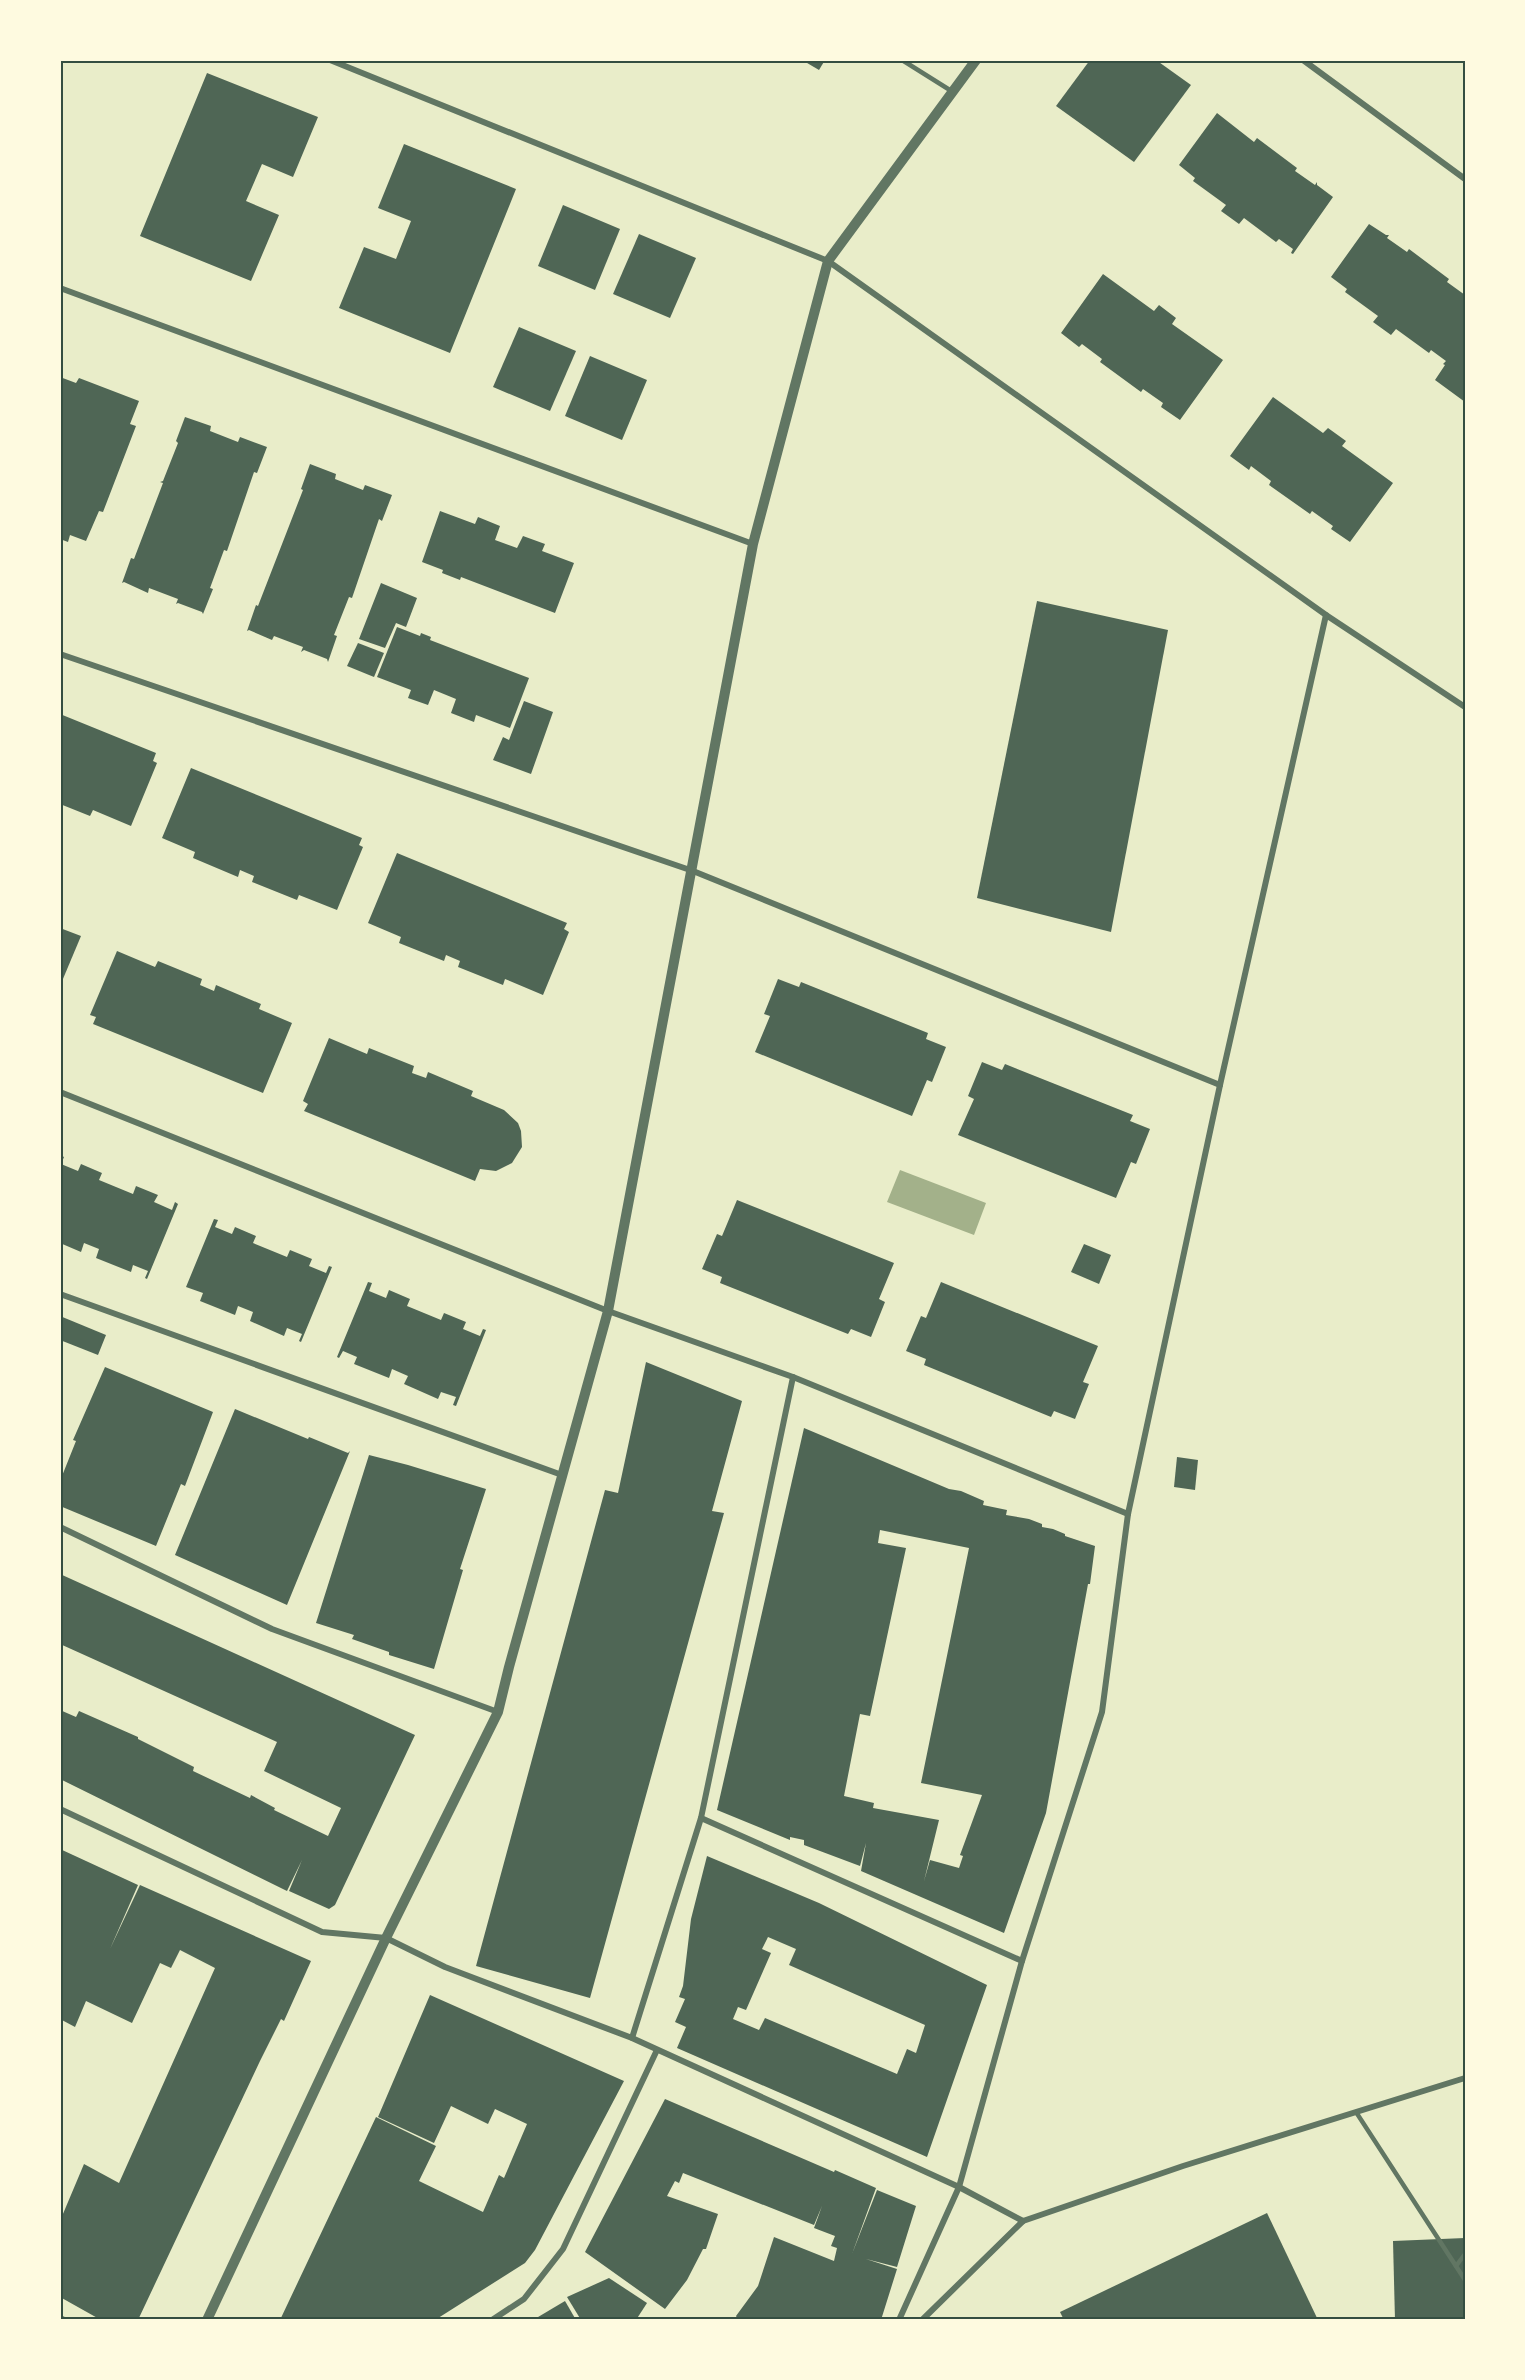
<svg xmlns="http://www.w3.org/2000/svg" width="1525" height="2380" viewBox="0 0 1525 2380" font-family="Commissioner,sans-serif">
	<rect width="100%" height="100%" fill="#e9edc9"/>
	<path fill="#a3b18a" d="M900 1170 986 1203 974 1235 887 1202Z"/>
	<g fill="#4f6655" fill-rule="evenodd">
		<path d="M802 60H825L819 70Z"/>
		<path d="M1090 60H1156L1191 85 1134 162 1056 106Z"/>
		<path d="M207 73 318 117 293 177 262 164 246 201 279 215 251 281 140 236Z"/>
		<path d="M1217 113 1254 142 1257 138 1297 168 1295 171 1315 185 1317 182V185L1333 197 1293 254 1291 253 1293 249 1279 239 1276 242 1244 218 1239 224 1221 211 1226 205 1193 181 1195 178 1179 165Z"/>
		<path d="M404 144 516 189 450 353 339 308 364 247 396 259 411 221 378 208Z"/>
		<path d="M563 205 620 229 595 290 538 266Z"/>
		<path d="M1369 224 1386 235H1389L1387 238 1407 252 1409 249 1449 279 1447 282 1465 295V402L1435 380 1445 365 1443 364 1446 361 1431 350 1429 353 1396 329 1391 335 1373 322 1378 316 1345 292 1347 289 1331 277Z"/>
		<path d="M639 234 696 258 670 318 613 294Z"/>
		<path d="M1103 274 1154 311 1159 305 1176 318 1172 324 1223 360 1180 420 1161 407 1163 403 1143 389 1141 392 1100 362 1102 359 1082 344 1079 347 1061 333Z"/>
		<path d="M519 327 576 351 550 411 493 387Z"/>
		<path d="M590 356 647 380 622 440 565 416Z"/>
		<path d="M60 377 76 383 79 378 139 401 130 424 136 426 103 512 99 511 86 541 70 535 68 542 60 539Z"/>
		<path d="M1273 397 1323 433 1328 428 1346 441 1342 446 1393 483 1350 542 1331 529 1333 526 1312 511 1310 514 1269 485 1271 481 1251 466 1249 470 1230 456Z"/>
		<path d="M185 417 211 426 210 431 238 442 240 437 267 447 257 473 254 472 227 551 224 550 210 588 213 589 203 614 202 612 178 603 176 604 178 599 149 588 148 593 124 582 122 583 131 558 134 559 163 483 160 482 163 481 178 443 176 441Z"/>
		<path d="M310 464 336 474 335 479 363 490 365 485 392 495 382 521 379 519 352 598 349 597 334 635 337 636 328 662 327 659 304 650 301 652 303 647 274 636 272 640 249 630 247 631 256 605 258 606 303 490 301 489Z"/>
		<path d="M440 511 475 524 478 517 500 526 495 540 517 548 523 536 545 544 542 551 574 563 555 613 461 577 460 580 442 573 443 570 422 562Z"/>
		<path d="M381 583 417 598 406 627 396 623 385 648 359 639Z"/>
		<path d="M1037 601 1168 630 1111 932 977 898Z"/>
		<path d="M397 627 420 636 421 633 431 637 430 640 529 678 510 728 476 715 474 722 451 713 456 699 434 690 428 705 408 698 411 690 377 677Z"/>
		<path d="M358 643 384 653 374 677 347 666Z"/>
		<path d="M524 701 553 712 531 774 493 760 503 737 509 740Z"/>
		<path d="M60 714 156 753 153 761 157 763 131 826 93 810 90 816 60 804Z"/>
		<path d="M191 768 362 838 359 845 363 847 337 910 299 895 297 900 252 882 254 876 240 870 238 877 193 858 195 852 162 838Z"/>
		<path d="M397 853 567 923 564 929 569 932 543 995 505 979 503 985 458 967 460 961 446 955 444 961 399 943 401 937 368 923Z"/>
		<path d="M60 928 81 936 60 986Z"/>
		<path d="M117 951 155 967 158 961 202 979 200 985 214 991 216 985 261 1004 259 1009 292 1023 263 1093 93 1024 96 1017 90 1015Z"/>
		<path d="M778 979 799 987 801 982 928 1033 926 1039 946 1047 932 1082 927 1080 912 1116 755 1052 770 1016 764 1014Z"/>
		<path d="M329 1038 367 1054 369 1048 414 1066 412 1073 426 1078 428 1072 473 1091 471 1096 504 1110 518 1123 521 1131 522 1147 512 1163 496 1171 480 1169 475 1181 304 1111 308 1104 303 1101Z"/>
		<path d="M982 1062 1002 1070 1005 1064 1133 1115 1130 1121 1150 1129 1136 1164 1131 1162 1116 1198 958 1135 974 1099 968 1096Z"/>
		<path d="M60 1155 64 1157 61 1164 78 1171 81 1164 102 1173 99 1180 133 1194 136 1186 158 1195 154 1202 172 1210 175 1202 178 1204 147 1279 145 1278 148 1271 133 1265 131 1272 96 1258 99 1249 84 1243 81 1252 60 1243Z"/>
		<path d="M737 1200 894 1263 879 1299 885 1302 871 1337 851 1329 848 1334 720 1283 722 1277 702 1269 717 1234 722 1236Z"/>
		<path d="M214 1219 218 1220 215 1227 232 1234 235 1227 256 1236 253 1243 287 1257 290 1250 312 1259 309 1266 326 1273 329 1266 332 1267 301 1342 299 1341 302 1334 287 1328 284 1336 250 1321 253 1312 238 1306 235 1315 200 1301 203 1293 186 1287Z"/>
		<path d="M1084 1244 1111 1255 1099 1284 1071 1272Z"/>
		<path d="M368 1282 372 1283 369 1291 386 1298 389 1290 410 1299 407 1306 441 1320 444 1313 466 1322 463 1329 480 1336 483 1329 486 1330 456 1406 453 1405 456 1397 441 1392 438 1399 404 1384 408 1376 392 1369 389 1378 354 1364 357 1357 343 1351 339 1358 337 1357Z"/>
		<path d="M941 1282 1098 1346 1083 1382 1089 1384 1075 1419 1054 1411 1051 1417 924 1365 926 1359 906 1351 921 1316 926 1318Z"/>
		<path d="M60 1316 106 1335 98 1355 60 1340Z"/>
		<path d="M646 1362 742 1401 712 1511 724 1513 590 1998 476 1966 605 1490 618 1493Z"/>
		<path d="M105 1367 213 1412 185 1486 181 1484 156 1546 60 1506V1481L76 1441 73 1440Z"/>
		<path d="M235 1409 308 1439 309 1437 348 1453 350 1451 287 1605 175 1555Z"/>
		<path d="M804 1428 949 1489 961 1491 984 1501 983 1505 1007 1510 1006 1515 1029 1519 1042 1524V1527L1053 1529 1065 1534V1536L1095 1546 1090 1584H1088L1046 1813 1004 1933 861 1871 866 1843 860 1866 804 1845V1840L790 1837V1840L717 1810ZM880 1530 969 1548 921 1783 982 1795 960 1855 963 1856 959 1868 930 1860 924 1881 939 1820 873 1808 874 1803 844 1796 860 1714 870 1716 906 1548 878 1543Z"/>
		<path d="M369 1455 408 1465 486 1489 460 1569 463 1570 434 1669 389 1655V1652L352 1639 354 1635 316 1623Z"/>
		<path d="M1177 1457 1198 1460 1195 1490 1174 1487Z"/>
		<path d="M60 1574 415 1735 335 1905 329 1909 289 1891 302 1860 287 1891 60 1779V1710L76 1717 79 1711 138 1737V1739L194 1767 193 1771 250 1798 251 1795 275 1808 274 1810 328 1836 341 1808 264 1771 277 1742 60 1644Z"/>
		<path d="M60 1849 138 1885 110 1949 140 1885 311 1961 284 2021 281 2019 260 2061 138 2320H101L60 2297V2221L84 2164 119 2183 215 1968 180 1950 171 1968 160 1963 132 2023 86 2001 75 2027 60 2019Z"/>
		<path d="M707 1856 819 1903 987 1985 927 2157 677 2048 686 2027 675 2022 685 1999 679 1997 683 1986 691 1919ZM768 1937 796 1949 789 1965 925 2025 916 2053 907 2049 897 2074 765 2018 759 2030 733 2019 738 2007 746 2010 771 1953 762 1949Z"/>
		<path d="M430 1995 624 2081 535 2250 525 2263 435 2320H280L376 2117 436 2146 419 2181 483 2212 499 2175 504 2178 527 2124 495 2109 488 2124 451 2106 434 2143 378 2117Z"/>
		<path d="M665 2099 834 2172 835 2170 876 2188 852 2254 877 2190 916 2206 897 2267 866 2259 897 2269 881 2320H738L736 2316 758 2286 774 2237 834 2261 837 2248 831 2246 835 2236 814 2228 822 2206 814 2225 683 2173 679 2183 675 2181 667 2196 718 2214 706 2249H703L687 2280 665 2309 585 2252Z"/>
		<path d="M1267 2213 1318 2320H1064L1060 2312Z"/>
		<path d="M1465 2238V2320H1395L1393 2241Z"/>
		<path d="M609 2278 647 2303 636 2320H581L567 2297Z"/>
		<path d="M565 2301 576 2320H533Z"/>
	</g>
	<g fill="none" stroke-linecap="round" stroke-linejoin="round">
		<g stroke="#617663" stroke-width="4.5">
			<path d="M902 60 953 92"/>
			<path d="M1356 2112 1465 2280"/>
			<path d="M1456 2266 1465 2254"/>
		</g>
		<g stroke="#617663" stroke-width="6">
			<path d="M330 60 828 261 1326 615 1465 707"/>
			<path d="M1303 60 1465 179"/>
			<path d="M60 288 753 544"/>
			<path d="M60 654 693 871 1220 1085"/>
			<path d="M60 1092 608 1311 793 1377 1128 1514"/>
			<path d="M60 1294 562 1475"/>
			<path d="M60 1527 272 1629 498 1712"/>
			<path d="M60 1809 322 1932 386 1938 445 1967 632 2038 959 2187 1023 2221"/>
			<path d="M701 1818 1022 1961"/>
			<path d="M632 2038 701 1818 793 1377"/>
			<path d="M60 2318 64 2320"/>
			<path d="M492 2320 524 2299 563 2249 657 2050"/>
			<path d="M899 2320 959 2187 1022 1961 1102 1712 1128 1514 1220 1085 1326 615"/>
			<path d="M922 2320 1023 2221 1183 2166 1465 2078"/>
		</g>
		<path stroke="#617663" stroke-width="10" d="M207 2320 386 1938 498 1712 509 1667 608 1311 753 544 828 261 976 60"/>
	</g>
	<rect width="1525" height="2380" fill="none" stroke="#fefae0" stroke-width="123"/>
	<rect x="62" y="62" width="1402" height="2256" fill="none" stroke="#344e41" stroke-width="2"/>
</svg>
